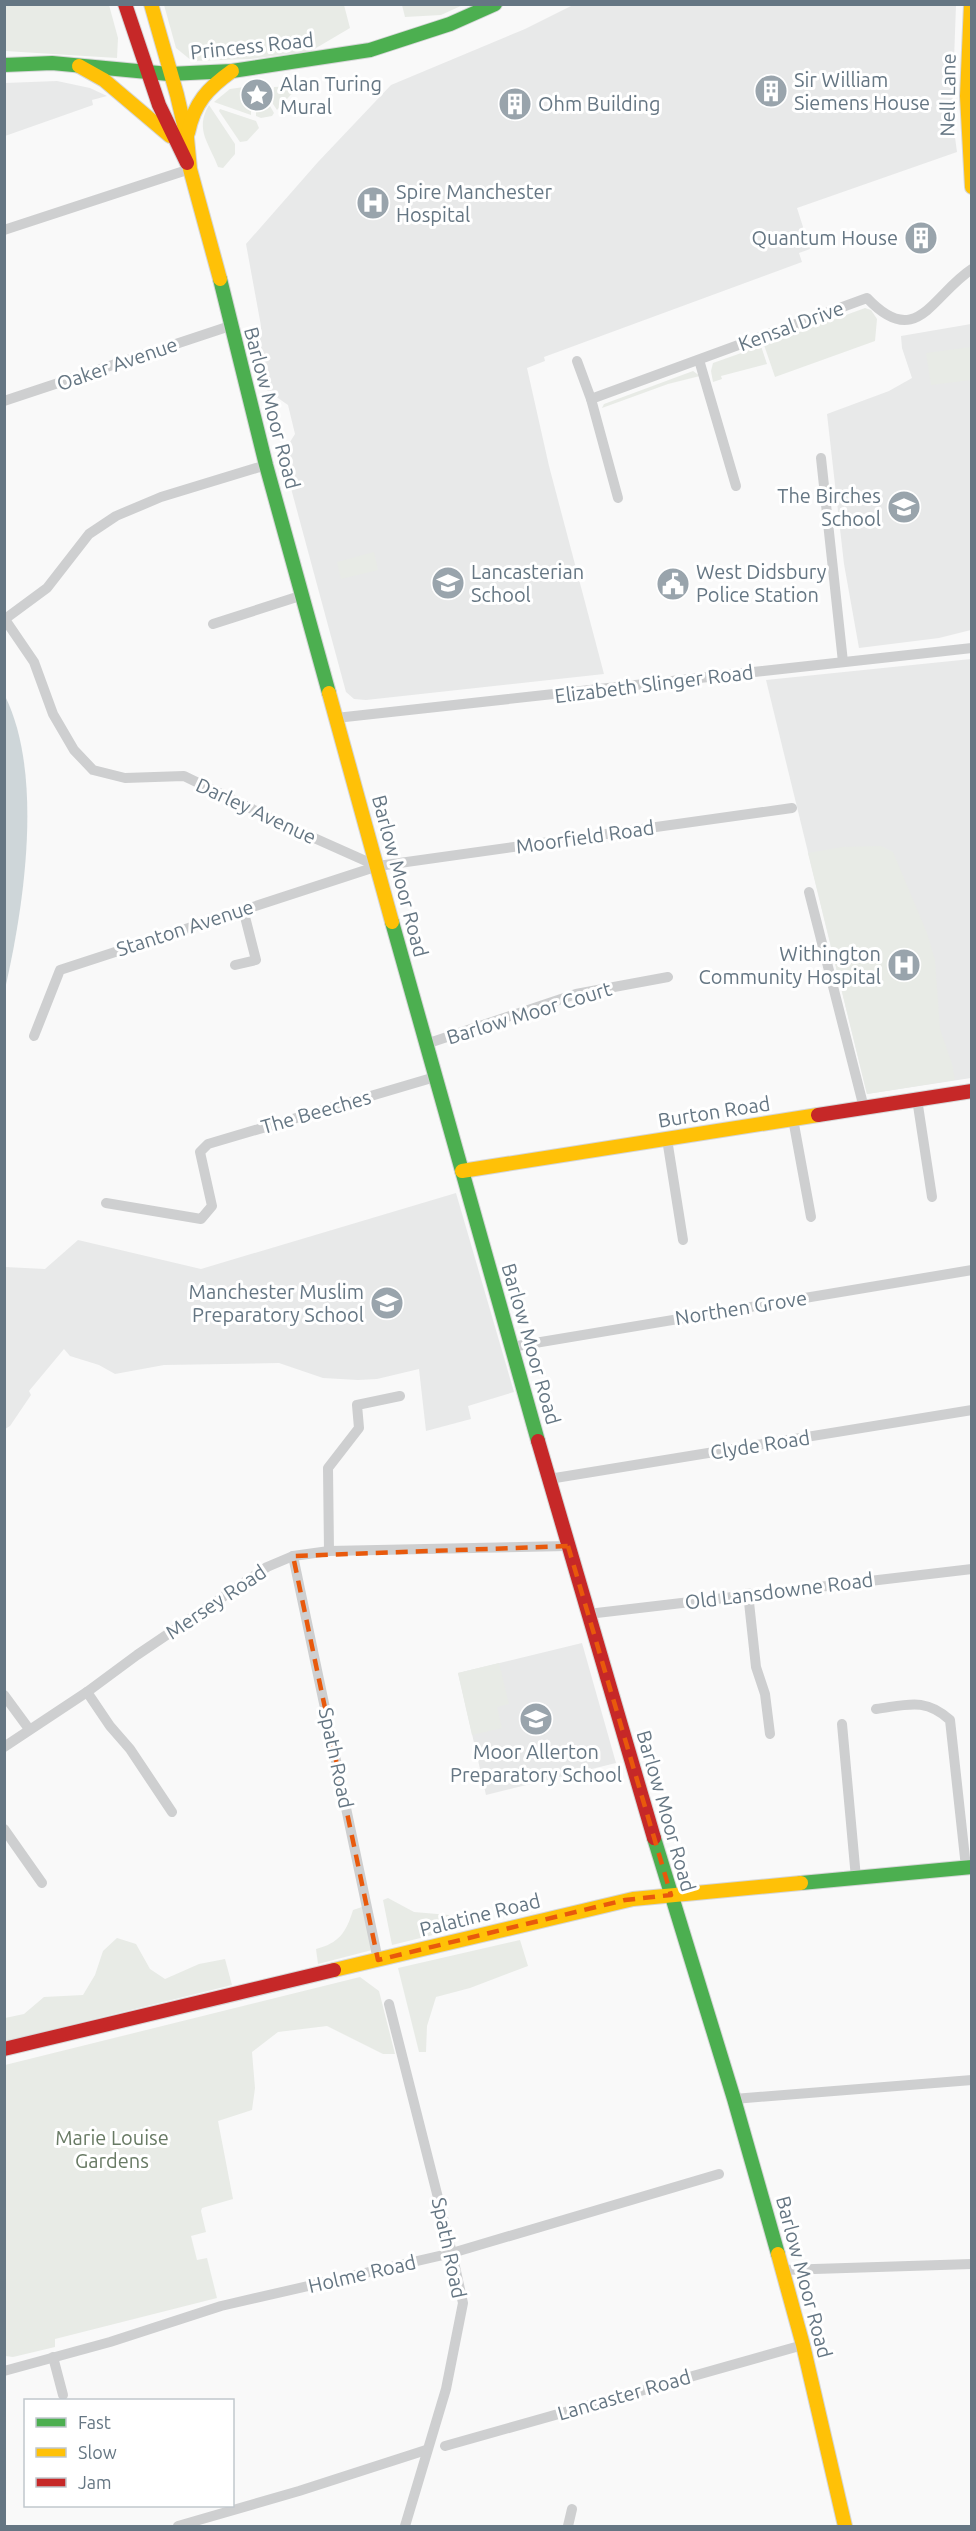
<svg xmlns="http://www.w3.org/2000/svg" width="976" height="2531" viewBox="0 0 976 2531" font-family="Ubuntu,sans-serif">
	<rect width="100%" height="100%" fill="#f9f9f9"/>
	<g fill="#e8e9e9">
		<path d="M573 5H956L952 116 957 152 797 208 810 249 799 253 802 262 544 357 545 361 527 368 549 466 604 674 366 700 354 699 346 692 282 455 295 434 288 405 265 389 256 356 261 326 246 244 318 162 391 85 525 29Z"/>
		<path d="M57 81 90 88 107 96 92 100 93 105 5 136V83Z"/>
		<path d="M971 324V630L939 638 859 648 844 564 827 414 889 391 912 378 902 348 901 336Z"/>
		<path d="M971 659V1078L867 1094 766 680Z"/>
		<path d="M456 1193 514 1392 468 1406 471 1419 426 1431 419 1369 377 1379 358 1380 323 1378 279 1363 164 1365 115 1374 99 1365 70 1356 64 1349 29 1391 31 1395 10 1426 5 1429V1267L45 1269 78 1240 201 1269Z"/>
		<path d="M582 1643 616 1763 486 1795 458 1673Z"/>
	</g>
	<g fill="#e8ebe6">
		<path d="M21 5H109L118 38 117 58 5 51V6Z"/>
		<path d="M164 5H344L350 28 311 51 250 59 192 61 176 48Z"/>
		<path d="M402 5V4L463 5 441 15 405 17Z"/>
		<path d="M251 86V115L214 102 230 89Z"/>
		<path d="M294 86 296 89 277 110 273 104 274 87Z"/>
		<path d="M209 105 235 144V154L223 168 218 167C210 144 194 130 209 105Z"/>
		<path d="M256 105 270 106 274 113 272 116 261 118 256 116Z"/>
		<path d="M220 109 256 121 259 128 247 141 240 142 219 111Z"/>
		<path d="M865 308 871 310 877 319 875 341 775 377 764 345Z"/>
		<path d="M761 346 767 364 721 376 722 379 713 382 711 371 713 363Z"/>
		<path d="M971 347V380L931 385 926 353Z"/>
		<path d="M693 371 700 376 668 384 602 408 604 404Z"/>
		<path d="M374 552 378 570 341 579 337 562Z"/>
		<path d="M881 846 893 852 927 933 935 960 940 1029 952 1064 955 1080 867 1094 808 853 842 847Z"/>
		<path d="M499 1663 509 1704 497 1707 502 1728 472 1735 458 1673Z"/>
		<path d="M388 1898 414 1912 449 1915V1931L392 1945 383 1900Z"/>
		<path d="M362 1907 372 1950 318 1964 316 1949C339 1943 346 1933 353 1910Z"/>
		<path d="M117 1938 136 1944 150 1969 165 1979 199 1964 225 1959 232 1985 5 2041V2018L24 2014 44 1997 83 1995 95 1975 103 1951Z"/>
		<path d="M520 1940 528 1966 470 1988 436 1997 427 2026 426 2052H419L398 1968Z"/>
		<path d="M360 1977 379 1991 395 2054H383L327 2026 278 2032 252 2052 255 2088 252 2110 218 2121 233 2199 202 2208 201 2211 206 2232 191 2236 197 2260 207 2258 217 2298 55 2339V2347L13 2357 5 2356V2065Z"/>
	</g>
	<path fill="#ced6d9" d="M5 696C44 775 24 906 5 989Z"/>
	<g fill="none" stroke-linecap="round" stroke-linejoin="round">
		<defs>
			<g id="fast">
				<path d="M4 65 52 63 169 74 232 71 370 50 450 24 495 4"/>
				<path d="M220 279 266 465 329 693"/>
				<path d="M392 922 538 1441"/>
				<path d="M654 1838 734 2099 778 2254"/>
				<path d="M801 1883 972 1867"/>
			</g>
			<g id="slow">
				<path d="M151 4 177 95 187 138 190 169 220 279"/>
				<path d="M971 4 967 96 972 187"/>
				<path d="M79 66 104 80 170 136"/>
				<path d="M188 133C194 103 208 88 232 71"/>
				<path d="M329 693 392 922"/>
				<path d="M462 1171 818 1115"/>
				<path d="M334 1970 633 1899 801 1883"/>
				<path d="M778 2254 803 2345 845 2526"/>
			</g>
			<g id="jam">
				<path d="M125 4 159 105 187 163"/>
				<path d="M818 1115 972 1091"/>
				<path d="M538 1441 654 1838"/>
				<path d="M4 2049 334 1970"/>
			</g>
		</defs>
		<use href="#fast" stroke="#d5d6d7" stroke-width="16"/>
		<use href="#slow" stroke="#d5d6d7" stroke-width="16"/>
		<use href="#jam" stroke="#d5d6d7" stroke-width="16"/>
		<g stroke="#cecfd0" stroke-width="10">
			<path d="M4 230 190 169"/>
			<path d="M699 360 736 486"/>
			<path d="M577 361 591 399 618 498"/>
			<path d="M591 399 867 298C917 351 932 295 972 269"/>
			<path d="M4 401 230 326"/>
			<path d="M821 458 843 662"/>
			<path d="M4 618 34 662 53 714 74 750 93 770 125 778 184 776 285 825 377 866"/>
			<path d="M5 619 47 588 89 534 116 516 161 497 266 465"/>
			<path d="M213 624 303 595"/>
			<path d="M336 718 972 648"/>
			<path d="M809 892 864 1108"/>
			<path d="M235 965 256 960 243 909"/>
			<path d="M34 1036 60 970 378 866 792 808"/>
			<path d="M426 1044 576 994 668 977"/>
			<path d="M917 1099 932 1197"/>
			<path d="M793 1119 811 1217"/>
			<path d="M667 1139 683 1240"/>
			<path d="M106 1203 201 1219 212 1206 200 1152 208 1144 435 1077"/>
			<path d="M511 1347 972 1270"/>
			<path d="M549 1479 972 1410"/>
			<path d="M329 1551 328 1468 359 1428 357 1405 400 1396"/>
			<path d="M293 1556 378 1960"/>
			<path d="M748 1593 756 1667 765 1694 770 1734"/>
			<path d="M588 1614 972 1569"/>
			<path d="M87 1692 110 1726 130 1749 172 1812"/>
			<path d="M4 1695 29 1729"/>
			<path d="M876 1709C907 1705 925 1697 950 1720L966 1867"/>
			<path d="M842 1724 856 1878"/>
			<path d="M4 1747 87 1692 137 1655 267 1567 293 1556 329 1551 568 1546"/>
			<path d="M4 1829 42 1883"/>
			<path d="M389 2004 452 2253 463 2303 446 2389 405 2526"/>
			<path d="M734 2099 972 2080"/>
			<path d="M783 2270 972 2264"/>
			<path d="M53 2357 63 2395"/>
			<path d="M4 2371 110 2342 221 2306 452 2253 719 2174"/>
			<path d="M445 2446 803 2345"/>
			<path d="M178 2526 299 2491 426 2450"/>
			<path d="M568 2526 572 2509"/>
		</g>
		<use href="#fast" stroke="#4caf50" stroke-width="14"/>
		<use href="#slow" stroke="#ffc107" stroke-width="14"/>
		<use href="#jam" stroke="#c62828" stroke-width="14"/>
	</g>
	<path fill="none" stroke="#e8590c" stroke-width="4.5" stroke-dasharray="12 8" stroke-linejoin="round" d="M568 1546 671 1895 625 1900 378 1960 293 1556Z"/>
	<defs>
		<symbol id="building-disc" viewBox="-11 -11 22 22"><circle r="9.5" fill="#99a4ac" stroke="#fff"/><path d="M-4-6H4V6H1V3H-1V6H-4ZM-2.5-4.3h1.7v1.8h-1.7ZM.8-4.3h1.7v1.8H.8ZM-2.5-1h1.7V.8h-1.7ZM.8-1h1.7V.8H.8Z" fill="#fff"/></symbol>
		<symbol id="sight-disc" viewBox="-11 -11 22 22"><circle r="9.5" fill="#99a4ac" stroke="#fff"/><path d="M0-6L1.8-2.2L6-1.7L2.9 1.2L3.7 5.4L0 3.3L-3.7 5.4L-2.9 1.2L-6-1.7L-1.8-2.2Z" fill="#fff"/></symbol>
		<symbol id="hospital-disc" viewBox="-11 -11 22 22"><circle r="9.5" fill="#99a4ac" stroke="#fff"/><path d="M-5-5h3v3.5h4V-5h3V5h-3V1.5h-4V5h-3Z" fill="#fff"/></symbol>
		<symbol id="school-disc" viewBox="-11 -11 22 22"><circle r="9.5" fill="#99a4ac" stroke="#fff"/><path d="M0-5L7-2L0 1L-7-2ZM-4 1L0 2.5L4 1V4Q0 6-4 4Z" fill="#fff"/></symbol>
		<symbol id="civic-disc" viewBox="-11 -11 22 22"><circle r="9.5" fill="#99a4ac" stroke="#fff"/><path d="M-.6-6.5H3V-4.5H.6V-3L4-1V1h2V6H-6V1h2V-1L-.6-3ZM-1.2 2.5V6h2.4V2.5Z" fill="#fff"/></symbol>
	</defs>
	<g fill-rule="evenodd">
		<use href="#building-disc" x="752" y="72" width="38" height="38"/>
		<use href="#sight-disc" x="238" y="76" width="38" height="38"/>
		<use href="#building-disc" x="496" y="85" width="38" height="38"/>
		<use href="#hospital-disc" x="354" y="184" width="38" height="38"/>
		<use href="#building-disc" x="902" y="219" width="38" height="38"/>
		<use href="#school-disc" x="885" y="488" width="38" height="38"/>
		<use href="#school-disc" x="429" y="564" width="38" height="38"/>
		<use href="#civic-disc" x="654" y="565" width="38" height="38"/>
		<use href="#hospital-disc" x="885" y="946" width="38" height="38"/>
		<use href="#school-disc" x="368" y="1284" width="38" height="38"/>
		<use href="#school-disc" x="517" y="1700" width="38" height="38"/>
	</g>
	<g text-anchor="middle" stroke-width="6" stroke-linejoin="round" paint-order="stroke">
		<g font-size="20" fill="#657683" stroke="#fff">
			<text transform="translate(252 46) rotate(-6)" y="7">Princess Road</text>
			<text transform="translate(948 95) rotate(-89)" y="7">Nell Lane</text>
			<text transform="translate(791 326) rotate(-20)" y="7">Kensal Drive</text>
			<text transform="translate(117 364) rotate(-19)" y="7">Oaker Avenue</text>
			<text transform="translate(272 408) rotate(75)" y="7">Barlow Moor Road</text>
			<text transform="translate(654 684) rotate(-7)" y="7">Elizabeth Slinger Road</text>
			<text transform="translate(256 811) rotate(25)" y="7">Darley Avenue</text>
			<text transform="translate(585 837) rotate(-8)" y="7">Moorfield Road</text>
			<text transform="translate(400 876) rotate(75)" y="7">Barlow Moor Road</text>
			<text transform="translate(185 928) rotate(-18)" y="7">Stanton Avenue</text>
			<text transform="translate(529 1013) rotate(-17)" y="7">Barlow Moor Court</text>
			<text transform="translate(316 1112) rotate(-16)" y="7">The Beeches</text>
			<text transform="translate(714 1112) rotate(-9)" y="7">Burton Road</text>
			<text transform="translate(741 1308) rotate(-9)" y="7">Northen Grove</text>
			<text transform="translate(531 1344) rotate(74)" y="7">Barlow Moor Road</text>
			<text transform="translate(760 1445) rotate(-9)" y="7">Clyde Road</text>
			<text transform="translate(779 1591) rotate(-7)" y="7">Old Lansdowne Road</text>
			<text transform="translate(216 1602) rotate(-34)" y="7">Mersey Road</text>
			<text transform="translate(336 1758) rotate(78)" y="7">Spath Road</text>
			<text transform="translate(666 1811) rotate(74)" y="7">Barlow Moor Road</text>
			<text transform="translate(480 1915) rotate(-14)" y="7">Palatine Road</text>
			<text transform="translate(449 2248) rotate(78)" y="7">Spath Road</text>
			<text transform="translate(362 2274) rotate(-13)" y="7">Holme Road</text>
			<text transform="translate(804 2277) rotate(75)" y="7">Barlow Moor Road</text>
			<text transform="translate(624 2395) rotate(-16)" y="7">Lancaster Road</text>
		</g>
		<g font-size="20" fill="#657683" stroke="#fff" text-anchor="start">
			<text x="794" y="87">Sir William<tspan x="794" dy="23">Siemens House</tspan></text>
			<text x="280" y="91">Alan Turing<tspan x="280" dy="23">Mural</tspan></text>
			<text x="538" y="111">Ohm Building</text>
			<text x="396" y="199">Spire Manchester<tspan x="396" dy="23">Hospital</tspan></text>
			<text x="898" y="245" text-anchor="end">Quantum House</text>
			<text x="881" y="503" text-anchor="end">The Birches<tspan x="881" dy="23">School</tspan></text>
			<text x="471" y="579">Lancasterian<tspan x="471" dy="23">School</tspan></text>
			<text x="696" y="579">West Didsbury<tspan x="696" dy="23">Police Station</tspan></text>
			<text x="881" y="961" text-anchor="end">Withington<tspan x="881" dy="23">Community Hospital</tspan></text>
			<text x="364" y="1299" text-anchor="end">Manchester Muslim<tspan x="364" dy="23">Preparatory School</tspan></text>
			<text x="536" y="1759" text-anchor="middle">Moor Allerton<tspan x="536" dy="23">Preparatory School</tspan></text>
		</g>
		<g font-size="20" fill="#687a64" stroke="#fff">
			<text x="112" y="2145">Marie Louise<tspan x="112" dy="23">Gardens</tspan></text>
		</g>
	</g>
	<rect width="976" height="2531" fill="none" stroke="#657683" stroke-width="12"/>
	<rect x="24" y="2399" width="210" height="108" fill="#ffffff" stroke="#c1c8cd" stroke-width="1.5"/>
	<rect x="36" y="2418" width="30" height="9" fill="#4caf50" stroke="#c1c8cd" stroke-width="1.5"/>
	<text x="78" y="2429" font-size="18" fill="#657683">Fast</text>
	<rect x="36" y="2448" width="30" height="9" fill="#ffc107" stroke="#c1c8cd" stroke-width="1.5"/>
	<text x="78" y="2459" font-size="18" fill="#657683">Slow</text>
	<rect x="36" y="2478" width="30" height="9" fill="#c62828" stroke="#c1c8cd" stroke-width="1.5"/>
	<text x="78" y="2489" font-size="18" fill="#657683">Jam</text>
</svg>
